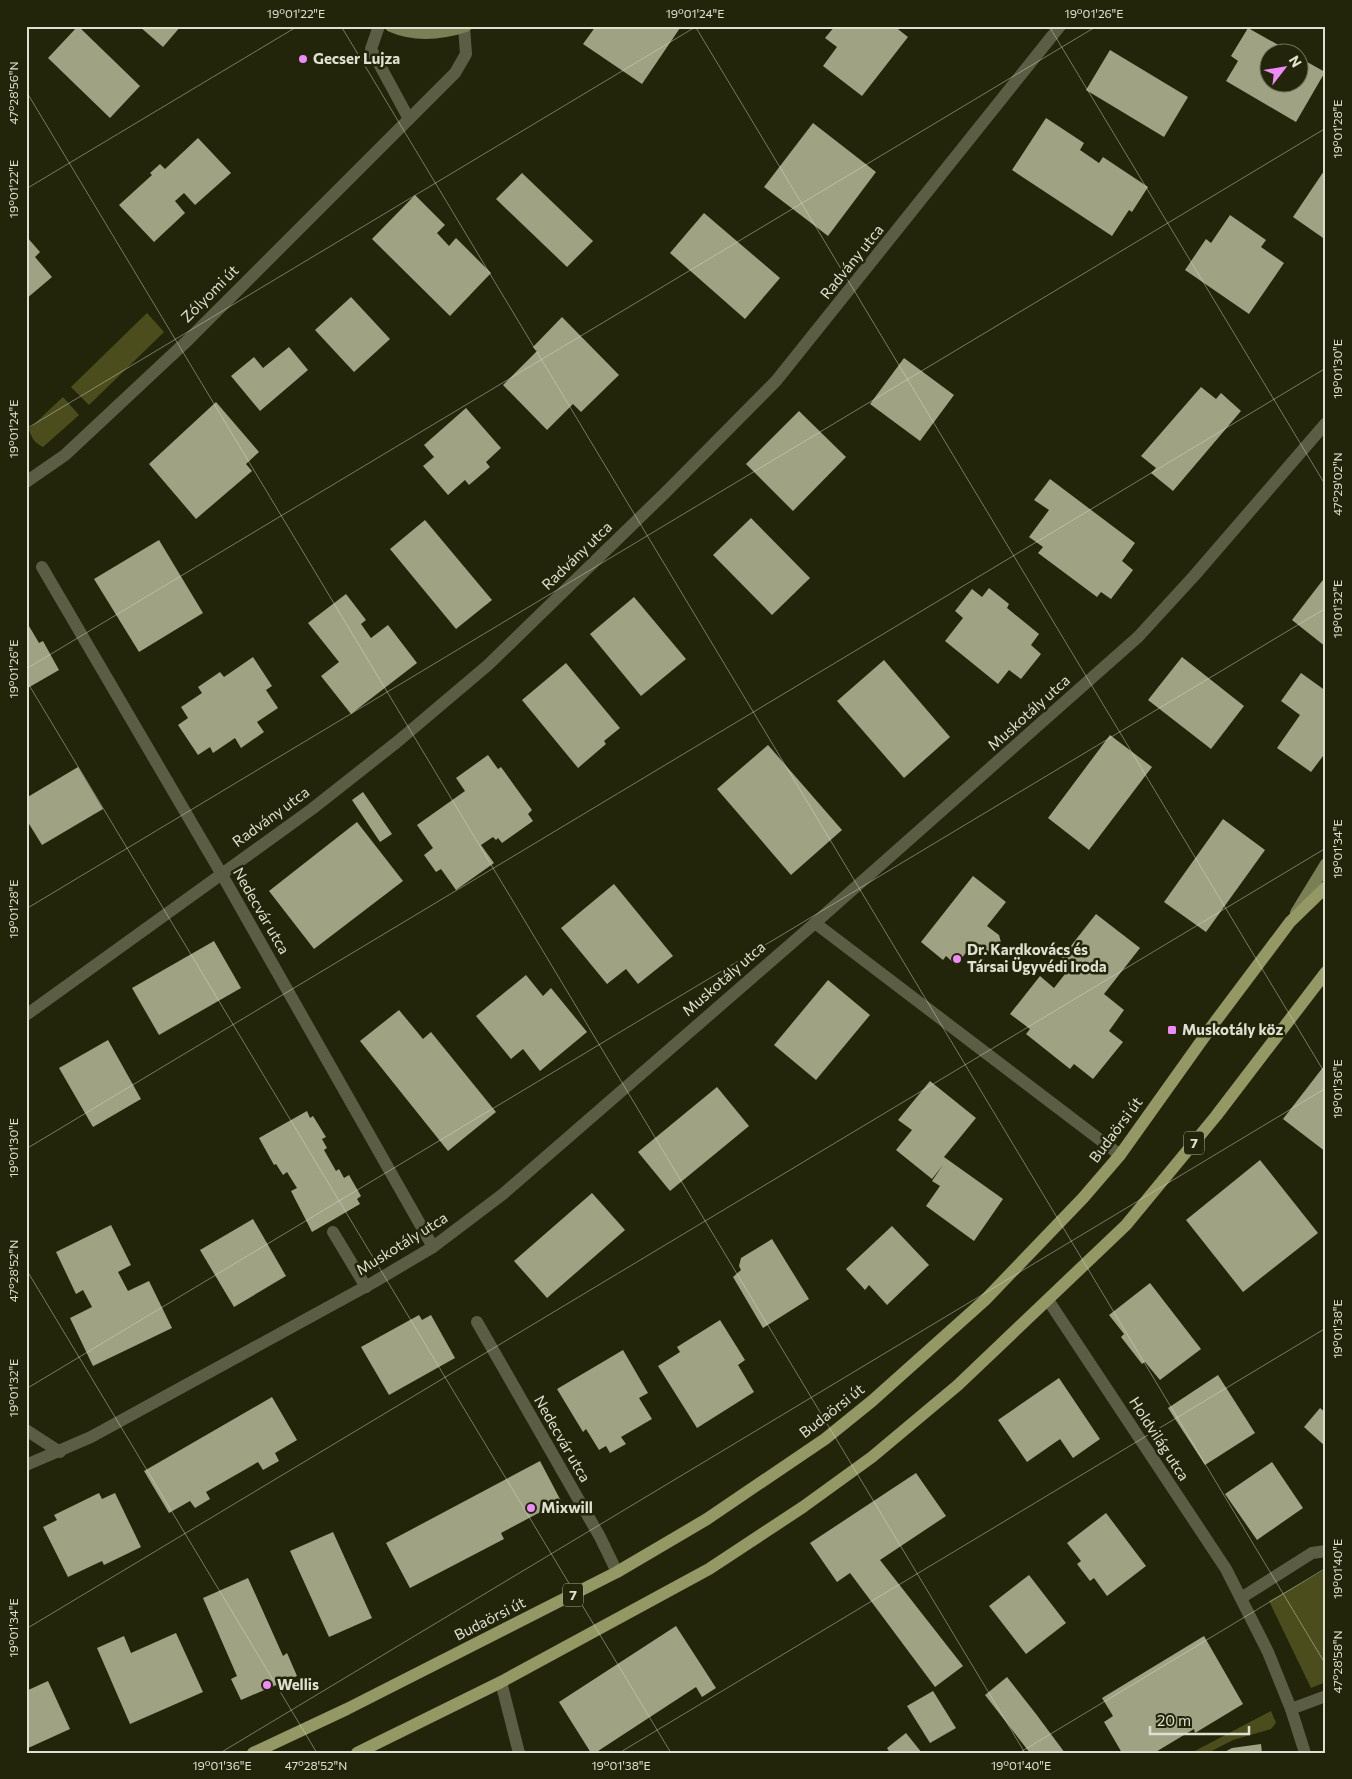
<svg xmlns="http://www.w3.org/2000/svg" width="1352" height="1779" viewBox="0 0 1352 1779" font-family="Commissioner,sans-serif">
	<rect width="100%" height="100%" fill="#23250a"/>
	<g fill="#4b4e1c">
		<path d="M147 313 164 332 89 405 71 387Z"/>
		<path d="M63 397 79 415 43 447C35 443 31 438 29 429Z"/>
		<path d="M1326 1569V1682L1311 1688 1269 1601Z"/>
		<path d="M1271 1711 1276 1723 1271 1729 1233 1740 1208 1753H1191Z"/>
	</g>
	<g fill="#9fa384">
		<path d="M78 26 140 86 110 118 48 58Z"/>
		<path d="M139 26H181L163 47Z"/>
		<path d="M596 26H677L680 28 642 84 583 44Z"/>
		<path d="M835 26H894L908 37 862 96 823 66 837 47 825 38Z"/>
		<path d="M1248 28 1291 52H1270V82H1300V58L1325 72 1296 122 1226 81 1238 61 1231 56Z"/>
		<path d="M1110 50 1188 97 1164 137 1086 90Z"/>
		<path d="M1046 118 1084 143 1080 150 1099 163 1103 157 1148 187 1132 212 1129 210 1112 236 1012 170Z"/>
		<path d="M813 123 876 172 828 236 764 187Z"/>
		<path d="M198 138 231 173 195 205 184 193 175 201 185 213 154 242 119 205 152 175 150 173 160 164 165 169Z"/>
		<path d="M1326 168V240L1293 217Z"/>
		<path d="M522 173 593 241 567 267 496 199Z"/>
		<path d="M415 195 445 225 437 233 449 246 456 238 491 273 450 316 372 239Z"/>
		<path d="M704 213 780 278 745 319 670 253Z"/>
		<path d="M1230 215 1266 240 1261 247 1284 263 1249 314 1185 270 1206 239 1211 243Z"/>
		<path d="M26 236 40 252 35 257 52 277 26 299Z"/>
		<path d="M351 297 390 339 354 372 315 330Z"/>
		<path d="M562 317 619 375 581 412 573 404 547 430 503 385 537 351 533 347Z"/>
		<path d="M289 347 308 370 260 411 231 376 254 357 263 368Z"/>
		<path d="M904 358 954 395 920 441 870 404Z"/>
		<path d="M1201 387 1216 399 1221 393 1241 411 1173 491 1151 473 1156 468 1141 456Z"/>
		<path d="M216 402 259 452 246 464 252 471 196 519 149 464Z"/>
		<path d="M466 408 501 448 486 462 490 467 469 485 465 480 448 495 423 466 434 457 424 445Z"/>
		<path d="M799 411 846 457 793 511 746 464Z"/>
		<path d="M1050 479 1135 543 1122 561 1133 570 1111 599 1101 592 1097 597 1038 553 1043 547 1029 537 1049 510 1034 500Z"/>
		<path d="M751 518 810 578 772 615 713 555Z"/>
		<path d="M425 520 492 600 456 629 390 549Z"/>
		<path d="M159 540 203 613 139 652 94 579Z"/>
		<path d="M1326 576V647L1292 620Z"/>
		<path d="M989 588 1009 604 1007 608 1039 634 1031 645 1041 654 1021 679 1009 670 998 684 945 641 963 618 955 611 972 589 982 597Z"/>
		<path d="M346 594 366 620 361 624 371 638 388 625 417 663 351 714 321 676 339 662 308 623Z"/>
		<path d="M634 597 686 659 641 696 590 634Z"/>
		<path d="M26 621 39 643 43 641 59 670 26 689Z"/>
		<path d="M253 657 272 686 266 690 278 708 257 722 264 732 241 748 235 738 213 753 210 747 198 755 178 725 188 718 181 707 202 693 198 687 220 672 224 677Z"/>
		<path d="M1182 657 1244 706 1211 749 1148 700Z"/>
		<path d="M884 660 950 737 904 778 837 701Z"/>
		<path d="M566 663 620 728 604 741 606 744 578 768 522 700Z"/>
		<path d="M1301 673 1326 691V752L1311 772 1277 748 1300 715 1281 701Z"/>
		<path d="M1110 735 1152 767 1089 850 1048 818Z"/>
		<path d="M768 745 842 830 791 875 717 789Z"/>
		<path d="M488 755 498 769 501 767 532 810 528 814 533 821 502 843 498 838 496 840 493 837 481 845 494 863 456 890 441 869 436 872 424 855 433 848 417 825 465 791 456 778Z"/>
		<path d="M78 767 103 809 42 845 26 819V798Z"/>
		<path d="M363 792 392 834 380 842 352 800Z"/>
		<path d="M1223 819 1265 850 1206 932 1164 902Z"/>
		<path d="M357 822 403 881 314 949 269 891Z"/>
		<path d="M973 876 1006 902 987 926 999 935 1002 946 996 953 990 954 973 944 956 965 946 956 943 960 921 942Z"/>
		<path d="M614 884 673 956 638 984 626 969 607 984 561 928Z"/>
		<path d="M1096 914 1140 948 1104 994 1124 1010 1109 1031 1123 1042 1093 1079 1074 1064 1070 1069 1026 1034 1030 1029 1010 1014 1040 976 1054 988 1069 969 1059 961Z"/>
		<path d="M214 941 241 988 159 1035 132 988Z"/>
		<path d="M526 975 543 996 551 988 587 1032 540 1071 523 1049 511 1059 476 1016Z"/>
		<path d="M828 980 870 1015 816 1080 774 1045Z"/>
		<path d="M399 1010 423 1039 431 1032 496 1112 448 1151 360 1041Z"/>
		<path d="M108 1040 141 1099 93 1127 59 1068Z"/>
		<path d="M1324 1066 1326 1068V1152L1283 1119Z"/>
		<path d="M930 1081 976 1118 944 1157 1003 1199 974 1241 926 1206 940 1186 932 1181 943 1165 932 1179 896 1150 912 1130 898 1120Z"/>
		<path d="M717 1087 749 1126 670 1191 638 1152Z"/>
		<path d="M307 1111 310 1118 313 1116 326 1137 322 1139 327 1148 324 1150 336 1171 339 1169 344 1178 349 1175 361 1196 357 1199 360 1204 312 1232 291 1191 297 1188 287 1172 283 1175 276 1164 274 1165 259 1138Z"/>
		<path d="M1260 1160 1318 1233 1243 1292 1186 1220Z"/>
		<path d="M592 1193 625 1230 547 1298 514 1261Z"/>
		<path d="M253 1219 286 1276 234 1307 200 1250Z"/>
		<path d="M111 1225 131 1265 118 1272 128 1291 149 1281 172 1328 93 1366 70 1318 92 1307 83 1290 76 1294 56 1252Z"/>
		<path d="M892 1226 929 1265 887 1305 869 1285 865 1290 846 1269Z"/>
		<path d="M772 1239 809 1299 763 1328 733 1277 741 1270 739 1266 741 1258Z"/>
		<path d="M1150 1283 1201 1349 1160 1380 1145 1362 1142 1364 1121 1337 1124 1334 1109 1315Z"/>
		<path d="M419 1315 422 1320 431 1315 455 1358 389 1395 361 1347Z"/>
		<path d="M720 1320 745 1360 738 1365 754 1392 697 1428 658 1366 680 1352 677 1347Z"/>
		<path d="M623 1350 648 1393 639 1398 652 1419 621 1437 626 1444 610 1453 606 1446 599 1450 586 1429 583 1432 557 1389Z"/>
		<path d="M1218 1375 1255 1433 1205 1465 1168 1408Z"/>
		<path d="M1059 1378 1100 1439 1073 1458 1060 1439 1027 1462 998 1420Z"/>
		<path d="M272 1397 297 1440 275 1453 279 1461 263 1470 258 1462 206 1492 210 1499 195 1508 190 1501 169 1513 144 1471Z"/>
		<path d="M1320 1408 1326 1413V1447L1304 1427Z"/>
		<path d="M540 1461 561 1501 501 1533 504 1539 410 1588 386 1543Z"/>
		<path d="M1272 1462 1303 1508 1257 1540 1225 1494Z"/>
		<path d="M916 1473 946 1516 880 1560 963 1666 935 1687 850 1573 837 1582 810 1543Z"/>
		<path d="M99 1493 102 1499 115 1493 141 1547 104 1565 102 1561 68 1577 43 1527 57 1520 54 1515Z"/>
		<path d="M1106 1513 1146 1566 1107 1596 1094 1578 1090 1581 1077 1564 1081 1561 1067 1543Z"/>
		<path d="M333 1532 372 1618 329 1637 290 1551Z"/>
		<path d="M1029 1575 1066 1623 1026 1654 989 1606Z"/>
		<path d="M248 1578 283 1656 287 1653 297 1676 241 1700 231 1679 237 1676 203 1598Z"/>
		<path d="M676 1626 716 1688 702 1697 696 1687 595 1753H591L559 1702Z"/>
		<path d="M176 1633 203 1692 130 1724 97 1648 124 1636 131 1653Z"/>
		<path d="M1204 1636 1243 1704 1195 1733 1194 1729 1154 1753H1122L1104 1722 1113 1716 1102 1698Z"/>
		<path d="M1007 1677 1036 1714 1065 1753H1030L985 1695Z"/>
		<path d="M48 1681 70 1729 26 1749V1691Z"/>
		<path d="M933 1691 956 1728 930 1743 907 1706Z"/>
		<path d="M906 1733 922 1753H890L887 1748Z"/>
		<path d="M1261 1744 1262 1753H1223L1232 1748Z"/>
	</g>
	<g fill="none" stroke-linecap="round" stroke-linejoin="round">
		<path stroke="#5b5e45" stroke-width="12" d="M333 1232 366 1287"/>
		<g stroke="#5b5e45" stroke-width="12">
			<path d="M379 26 371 49 409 119"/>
			<path d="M26 482 65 455 188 340 455 73 466 54 464 27"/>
			<path d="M42 567 221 873 433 1247"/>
			<path d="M815 923 1120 1155"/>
			<path d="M26 1015 312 809 397 742 488 665 666 492 776 381 1060 26"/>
			<path d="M1048 1300 1226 1569 1268 1652 1291 1709 1305 1753"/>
			<path d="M477 1322 600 1537 617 1572"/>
			<path d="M26 1430 60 1452"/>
			<path d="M26 1465 91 1437 374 1282 433 1247 503 1194 815 923 1138 637 1194 576 1326 423"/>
			<path d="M1241 1598 1312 1553 1326 1551"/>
			<path d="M501 1682 519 1753"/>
			<path d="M1291 1709 1326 1696"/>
		</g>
		<g stroke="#7b7f56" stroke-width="12">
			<path d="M391 26C416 37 441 34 466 26"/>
			<path d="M1296 913 1326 864"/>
		</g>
		<g stroke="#939864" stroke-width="12">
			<path d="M253 1753 347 1709 617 1572 707 1519 825 1439 872 1401 985 1300 1083 1198 1120 1155 1212 1026 1290 922 1326 887"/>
			<path d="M357 1753 501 1682 709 1569 803 1507 872 1457 958 1385 1126 1225 1216 1116 1326 972"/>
		</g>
	</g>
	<path fill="none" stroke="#dee0d0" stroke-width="1" stroke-opacity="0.45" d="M341 26 1326 1665M695 26 1326 1075M1049 26 1326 486M26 91 1025 1753M26 189 298 26M26 429 697 26M26 669 1097 26M26 680 671 1753M26 909 1326 128M26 1149 1326 368M26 1269 317 1753M26 1389 1326 608M26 1629 1326 848M220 1753 1326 1088M619 1753 1326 1328M1019 1753 1326 1568"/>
	<g fill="#ed8cf9" stroke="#23250a" stroke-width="2">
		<circle cx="303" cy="59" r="5"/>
		<circle cx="957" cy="959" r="5"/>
		<rect x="1167" y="1025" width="10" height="10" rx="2.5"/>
		<circle cx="531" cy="1508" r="5"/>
		<circle cx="267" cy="1685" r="5"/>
	</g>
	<g text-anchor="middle" stroke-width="5" stroke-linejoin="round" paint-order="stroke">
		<g fill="#23250a" stroke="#a6a895" stroke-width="1">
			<rect x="1184" y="1131.5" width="20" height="23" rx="4"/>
			<rect x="563" y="1583.5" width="20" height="23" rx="4"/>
		</g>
		<g font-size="14" font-weight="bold" fill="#dee0d0">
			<text x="1194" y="1148">7</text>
			<text x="573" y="1600">7</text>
		</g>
		<g font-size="15" font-weight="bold" fill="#dee0d0" stroke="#23250a" text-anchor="start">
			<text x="313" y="64">Gecser Lujza</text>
			<text x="967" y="955">Dr. Kardkovács és<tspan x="967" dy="17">Társai Ügyvédi Iroda</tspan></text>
			<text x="1182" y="1035">Muskotály köz</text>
			<text x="541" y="1513">Mixwill</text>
			<text x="277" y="1690">Wellis</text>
		</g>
		<g font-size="15" fill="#dee0d0" stroke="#23250a">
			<text transform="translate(852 262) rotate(-51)" y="5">Radvány utca</text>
			<text transform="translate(210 294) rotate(-45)" y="5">Zólyomi út</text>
			<text transform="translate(577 556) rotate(-44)" y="5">Radvány utca</text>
			<text transform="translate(1029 713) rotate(-42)" y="5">Muskotály utca</text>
			<text transform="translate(271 817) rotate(-36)" y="5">Radvány utca</text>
			<text transform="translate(261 911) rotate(60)" y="5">Nedecvár utca</text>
			<text transform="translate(724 979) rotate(-41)" y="5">Muskotály utca</text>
			<text transform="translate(1116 1130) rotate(-53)" y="5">Budaörsi út</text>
			<text transform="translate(402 1244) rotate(-32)" y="5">Muskotály utca</text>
			<text transform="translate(832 1411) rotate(-38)" y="5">Budaörsi út</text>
			<text transform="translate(562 1439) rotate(60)" y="5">Nedecvár utca</text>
			<text transform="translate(1159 1439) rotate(57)" y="5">Holdvilág utca</text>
			<text transform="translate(490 1619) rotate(-27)" y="5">Budaörsi út</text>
		</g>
	</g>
	<rect width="1352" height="1779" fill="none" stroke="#23250a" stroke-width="55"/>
	<g transform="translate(1284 68) rotate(59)"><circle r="24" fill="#23250a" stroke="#6e7059"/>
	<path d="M0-4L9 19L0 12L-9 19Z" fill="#ed8cf9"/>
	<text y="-8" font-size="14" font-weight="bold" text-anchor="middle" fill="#dee0d0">N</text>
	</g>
	<path d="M1150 1726v8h99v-8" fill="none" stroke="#dee0d0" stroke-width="2.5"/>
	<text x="1157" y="1726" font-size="15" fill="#dee0d0" stroke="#23250a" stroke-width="4" paint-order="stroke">20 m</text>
	<rect x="28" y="28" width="1296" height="1724" fill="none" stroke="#dee0d0" stroke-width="2"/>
	<g font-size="12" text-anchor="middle" fill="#dee0d0">
		<text x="296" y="18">19°01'22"E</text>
		<text x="695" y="18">19°01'24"E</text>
		<text x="1094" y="18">19°01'26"E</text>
		<text transform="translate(14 93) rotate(-90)" y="4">47°28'56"N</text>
		<text transform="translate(1338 129) rotate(-90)" y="4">19°01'28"E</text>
		<text transform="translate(14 189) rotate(-90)" y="4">19°01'22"E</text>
		<text transform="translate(1338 369) rotate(-90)" y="4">19°01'30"E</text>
		<text transform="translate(14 429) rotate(-90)" y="4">19°01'24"E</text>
		<text transform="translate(1338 484) rotate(-90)" y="4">47°29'02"N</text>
		<text transform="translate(1338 609) rotate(-90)" y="4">19°01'32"E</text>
		<text transform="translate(14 669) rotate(-90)" y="4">19°01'26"E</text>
		<text transform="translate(1338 849) rotate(-90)" y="4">19°01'34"E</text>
		<text transform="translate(14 909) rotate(-90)" y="4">19°01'28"E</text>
		<text transform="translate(1338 1089) rotate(-90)" y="4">19°01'36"E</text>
		<text transform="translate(14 1148) rotate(-90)" y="4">19°01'30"E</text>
		<text transform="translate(14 1271) rotate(-90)" y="4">47°28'52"N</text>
		<text transform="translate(1338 1329) rotate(-90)" y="4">19°01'38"E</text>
		<text transform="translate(14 1388) rotate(-90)" y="4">19°01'32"E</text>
		<text transform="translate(1338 1569) rotate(-90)" y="4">19°01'40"E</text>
		<text transform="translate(14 1628) rotate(-90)" y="4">19°01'34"E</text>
		<text transform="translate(1338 1662) rotate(-90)" y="4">47°28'58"N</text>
		<text x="222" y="1770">19°01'36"E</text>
		<text x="316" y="1770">47°28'52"N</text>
		<text x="621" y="1770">19°01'38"E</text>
		<text x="1021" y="1770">19°01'40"E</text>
	</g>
</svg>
